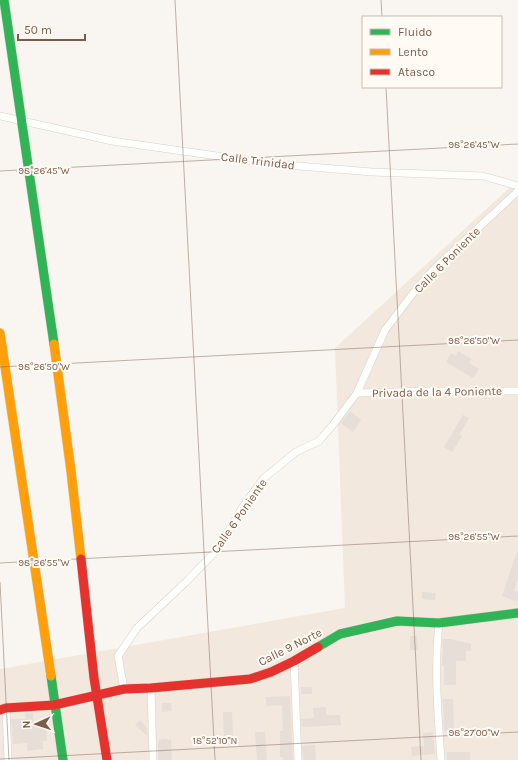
<svg xmlns="http://www.w3.org/2000/svg" width="518" height="760" viewBox="0 0 518 760" font-family="Karla,sans-serif">
	<rect width="100%" height="100%" fill="#f9f5f0"/>
	<path fill="#f2e8de" d="M518 180V760H0V669L345 608 335 348Z"/>
	<g fill="#e6ded7">
		<path d="M458 351 471 359 469 363 479 369 473 378 446 362 451 353 456 356Z"/>
		<path d="M350 411 361 420 353 432 341 423Z"/>
		<path d="M463 415 469 418 459 435 462 436 452 452 444 447Z"/>
		<path d="M517 552 518 553V578L514 590 518 592V602L502 596Z"/>
		<path d="M422 592 436 593 435 600 422 599Z"/>
		<path d="M410 636H417L418 650H410Z"/>
		<path d="M443 639H451L471 644V651H466V661H456V685H444V666H442Z"/>
		<rect x="301" y="687" width="11" height="7"/>
		<path d="M290 696 293 760H283V757H280V731H283L282 705 266 706V697Z"/>
		<path d="M443 699H453L454 731H444Z"/>
		<path d="M162 703H171L172 711 162 712Z"/>
		<path d="M326 707V715H340L341 725 302 727 301 719 314 718 313 708Z"/>
		<path d="M223 712H232L233 739 224 740Z"/>
		<path d="M25 713H33L34 723H46L47 741H43V749L27 751V743L13 744 11 719H26Z"/>
		<path d="M140 720 147 728V736L135 725Z"/>
		<path d="M255 732H265L267 760H257Z"/>
		<path d="M433 732 435 754 412 756 411 747 424 746 423 733Z"/>
		<path d="M165 739 171 740 172 760H158V744L159 740Z"/>
		<path d="M315 745 316 760H303L302 746Z"/>
		<rect x="447" y="752" width="23" height="8"/>
	</g>
	<g fill="none" stroke-linecap="round" stroke-linejoin="round">
		<defs>
			<g id="street">
				<path d="M0 116 112 141 274 164 372 172 483 176 518 186"/>
				<path d="M357 393 433 391H518"/>
				<path d="M439 623C434 669 438 715 441 760"/>
				<path d="M294 661 298 760"/>
				<path d="M151 688 153 760"/>
				<path d="M124 689 118 656 137 628 186 582 217 550 244 505 264 478 296 452 319 441 332 426 357 393 385 330 414 292 435 268 518 191"/>
				<path d="M6 708 8 760"/>
			</g>
			<g id="fast">
				<path d="M4 0 54 344"/>
				<path d="M318 647 340 634 397 621 439 623 518 613"/>
				<path d="M51 676 63 760"/>
			</g>
			<g id="slow">
				<path d="M0 333 51 676"/>
				<path d="M54 344 71 471 81 559"/>
			</g>
			<g id="jam">
				<path d="M81 559 94 678 107 760"/>
				<path d="M0 710 6 708 54 705 124 689 151 688 250 679 271 672 294 661 318 647"/>
			</g>
		</defs>
		<use href="#street" stroke="#d7d1cb" stroke-width="8"/>
		<use href="#fast" stroke="#d9d2cb" stroke-width="10"/>
		<use href="#slow" stroke="#d9d2cb" stroke-width="10"/>
		<use href="#jam" stroke="#d9d2cb" stroke-width="10"/>
		<use href="#street" stroke="#fefefd" stroke-width="7"/>
		<use href="#fast" stroke="#30b455" stroke-width="9"/>
		<use href="#slow" stroke="#ff9f0a" stroke-width="9"/>
		<use href="#jam" stroke="#e5322d" stroke-width="9"/>
	</g>
	<path fill="none" stroke="#7a5c4d" stroke-width="1" stroke-opacity="0.45" d="M175 0 215 760M381 0 382 17M386 87 421 760M0 171 518 144M0 367 518 340M0 563 518 536M0 582 9 760M0 759 518 732"/>
	<g text-anchor="middle" stroke-width="4" stroke-linejoin="round" paint-order="stroke">
		<g font-size="12" fill="#7a5c4d" stroke="#fffaf3">
			<text transform="translate(258 161) rotate(7)" y="4">Calle Trinidad</text>
			<text transform="translate(447 260) rotate(-45)" y="4">Calle 6 Poniente</text>
			<text transform="translate(437 392) rotate(-1)" y="4">Privada de la 4 Poniente</text>
			<text transform="translate(239 516) rotate(-55)" y="4">Calle 6 Poniente</text>
			<text transform="translate(290 647) rotate(-27)" y="4">Calle 9 Norte</text>
		</g>
	</g>
	<g font-size="10" text-anchor="middle" fill="#7a5c4d" stroke="#fffaf3" stroke-width="4" stroke-linejoin="round" paint-order="stroke">
		<text x="474" y="148">98°26'45"W</text>
		<text x="44" y="174">98°26'45"W</text>
		<text x="474" y="344">98°26'50"W</text>
		<text x="44" y="370">98°26'50"W</text>
		<text x="474" y="540">98°26'55"W</text>
		<text x="44" y="566">98°26'55"W</text>
		<text x="474" y="736">98°27'00"W</text>
		<text x="215" y="744">18°52'10"N</text>
	</g>
	<rect x="362" y="16" width="140" height="72" fill="#fffaf3" stroke="#cabbb1"/>
	<rect x="370" y="29" width="20" height="6" fill="#30b455" stroke="#cabbb1"/>
	<text x="398" y="36" font-size="12" fill="#7a5c4d">Fluido</text>
	<rect x="370" y="49" width="20" height="6" fill="#ff9f0a" stroke="#cabbb1"/>
	<text x="398" y="56" font-size="12" fill="#7a5c4d">Lento</text>
	<rect x="370" y="69" width="20" height="6" fill="#e5322d" stroke="#cabbb1"/>
	<text x="398" y="76" font-size="12" fill="#7a5c4d">Atasco</text>
	<g transform="translate(36 724) rotate(267)" stroke="#fffaf3" stroke-width="3" paint-order="stroke">
	<path d="M0-3L7 15L0 10L-7 15Z" fill="#7a5c4d"/>
	<text y="-6" font-size="11" font-weight="bold" text-anchor="middle" fill="#7a5c4d">N</text>
	</g>
	<path d="M18 34v6h67v-6" fill="none" stroke="#7a5c4d" stroke-width="2"/>
	<text x="24" y="34" font-size="12" fill="#7a5c4d" stroke="#fffaf3" stroke-width="3" paint-order="stroke">50 m</text>
</svg>
